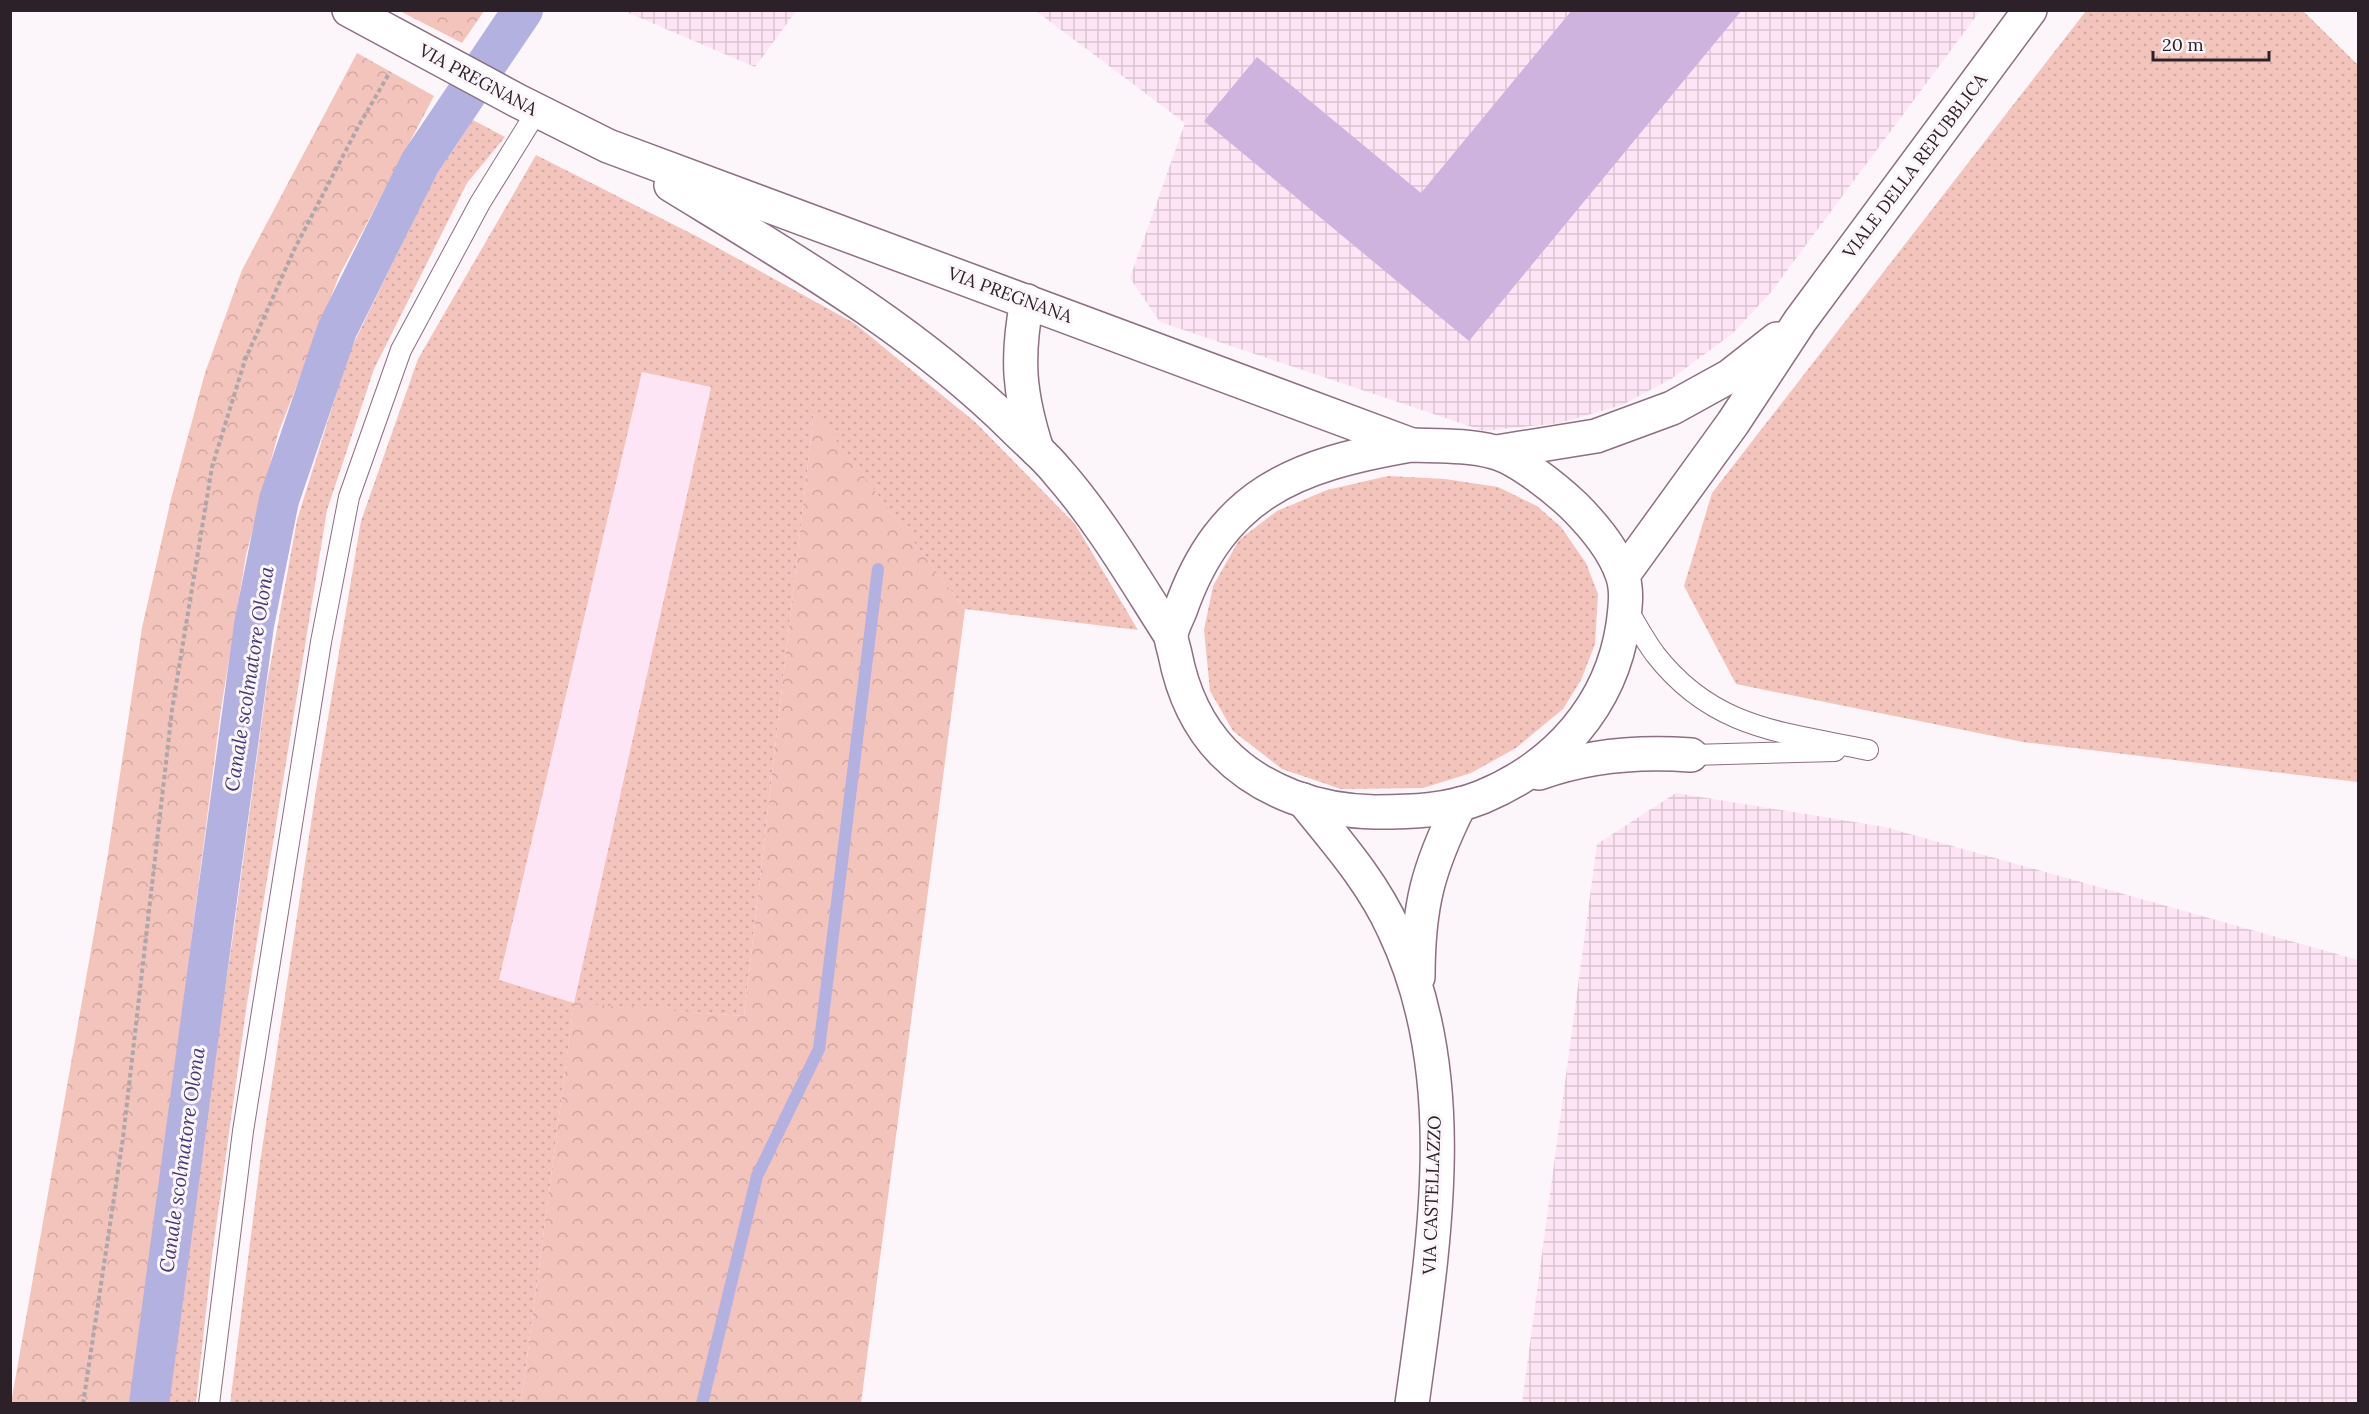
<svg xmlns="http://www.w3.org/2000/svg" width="2369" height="1414" viewBox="0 0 2369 1414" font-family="Lora,serif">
	<defs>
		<pattern id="industrial-grid" width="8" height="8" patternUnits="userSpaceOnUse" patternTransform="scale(1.5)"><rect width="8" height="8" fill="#fde5f5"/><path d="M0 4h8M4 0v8" fill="none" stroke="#d9c4d2"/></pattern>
		<pattern id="green-dots" width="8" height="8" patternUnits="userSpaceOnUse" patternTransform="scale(1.5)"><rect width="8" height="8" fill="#f3c4bb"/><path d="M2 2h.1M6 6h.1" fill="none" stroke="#d1a8a1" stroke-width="1.8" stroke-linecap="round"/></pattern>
		<pattern id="forest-crowns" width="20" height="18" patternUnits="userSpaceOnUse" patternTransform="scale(1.5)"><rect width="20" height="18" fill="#f3c4bb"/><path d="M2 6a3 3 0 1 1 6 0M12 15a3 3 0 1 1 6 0" fill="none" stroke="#d1a8a1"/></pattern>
	</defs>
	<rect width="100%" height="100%" fill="#fcf5f9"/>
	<path fill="#fde5f5" d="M642 372 711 386 574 1003 499 981Z"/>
	<g fill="url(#industrial-grid)">
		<path d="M624 11H796L755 67Z"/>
		<path d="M1036 11H1980L1771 292 1733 333 1671 379 1622 405 1560 423 1484 431 1160 322 1130 278 1185 123Z"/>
		<path d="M1676 793 1885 827 2358 960V1403H1522L1597 844Z"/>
	</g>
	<g fill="url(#green-dots)" fill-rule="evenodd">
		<path d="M2086 11H2303L2358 65V782L2023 742 1736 684 1684 586 1712 493Z"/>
		<path d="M473 120 505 137 467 183 374 369 327 510 247 1003 212 1256 196 1403H164L172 1337 233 936 267 683 297 520 349 353 434 178Z"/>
		<path d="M536 155 700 238 854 323 975 422 1075 524 1138 630 965 609 814 412 744 1016 574 1004 521 1403 230 1404 260 1163 316 790 361 521 418 359ZM642 372 711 387 574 1003 499 980Z"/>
		<path d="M1388 476 1445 479 1498 487 1537 506 1561 527 1586 563 1598 594 1595 644 1581 680 1563 709 1516 748 1471 773 1423 788 1341 789 1282 769 1233 731 1210 691 1204 630 1213 586 1239 540 1277 511 1327 490Z"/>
	</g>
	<g fill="url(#forest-crowns)">
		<path d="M400 11 484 10V11L462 43Z"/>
		<path d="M357 53 434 96 339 276 278 434 246 555 221 709 132 1403H11L108 854 142 628 171 499 205 373 242 270Z"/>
		<path d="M814 411 965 609 861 1403H521L574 1003 744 1016Z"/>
	</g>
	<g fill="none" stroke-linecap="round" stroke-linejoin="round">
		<path stroke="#b3b1e0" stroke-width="12" d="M702 1404 757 1176 819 1049 878 569"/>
		<path stroke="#b3b1e0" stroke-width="40" d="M149 1404 254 625 279 500 337 330 420 163 523 10"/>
	</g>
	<path fill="#ceb3de" d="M1572 10H1742L1469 341 1204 121 1257 57 1421 193Z"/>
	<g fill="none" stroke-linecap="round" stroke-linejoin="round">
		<defs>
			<g id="service">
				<path d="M1626 607C1635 622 1644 639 1655 654 1713 729 1782 732 1868 750"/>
				<path d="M1691 755 1835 751"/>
				<path d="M209 1404 243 1131 321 642 349 497 401 350 480 203 537 111"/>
			</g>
			<g id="tertiary">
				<path d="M349 10 518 101 608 146 1409 444"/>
				<path d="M671 185C792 259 914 329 1015 429 1029 443 1045 456 1057 471 1101 521 1135 580 1171 636"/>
				<path d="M1027 301C1016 359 1019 394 1037 450"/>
				<path d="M1411 445C1438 446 1468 445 1494 452 1518 458 1556 489 1574 506 1593 525 1613 548 1622 574 1628 590 1625 609 1623 625 1611 705 1557 766 1482 797 1447 811 1412 812 1375 812 1318 811 1262 792 1223 752 1197 725 1182 690 1175 654 1174 649 1171 641 1171 635 1172 628 1177 618 1180 611 1221 493 1295 465 1411 445Z"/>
				<path d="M1497 452 1596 436 1672 408 1730 376 1777 339"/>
				<path d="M1623 575 1733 423 1800 321 2030 10"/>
				<path d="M1539 773C1589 755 1638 751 1691 755"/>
				<path d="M1303 800C1336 841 1372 881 1394 930 1464 1077 1433 1248 1412 1404"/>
				<path d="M1418 977C1418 906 1428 868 1460 804"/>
			</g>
		</defs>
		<use href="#service" stroke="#8c6f82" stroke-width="22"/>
		<use href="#tertiary" stroke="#8c6f82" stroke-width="36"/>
		<path stroke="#afa6ab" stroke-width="4" stroke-dasharray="4.5 3" stroke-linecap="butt" d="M83 1404 123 1138 172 710 212 467 245 360 294 250 358 127 390 72"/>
		<use href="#service" stroke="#fff" stroke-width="20"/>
		<use href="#tertiary" stroke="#fff" stroke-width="33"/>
	</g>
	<g text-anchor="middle" stroke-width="6" stroke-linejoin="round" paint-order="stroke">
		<g font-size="18" fill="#2d2129" stroke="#fcf5f9">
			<text transform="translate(478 80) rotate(28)" y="6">VIA PREGNANA</text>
			<text transform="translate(1915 166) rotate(-53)" y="6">VIALE DELLA REPUBBLICA</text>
			<text transform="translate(1010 295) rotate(20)" y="6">VIA PREGNANA</text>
			<text transform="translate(1432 1195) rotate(-88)" y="6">VIA CASTELLAZZO</text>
		</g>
		<g font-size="20" font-style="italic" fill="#403973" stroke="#fcf5f9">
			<text transform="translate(249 679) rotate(-81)" y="7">Canale scolmatore Olona</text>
			<text transform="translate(182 1160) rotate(-82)" y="7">Canale scolmatore Olona</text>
		</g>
	</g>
	<rect width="2369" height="1414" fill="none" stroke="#2d2129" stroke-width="24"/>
	<path d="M2153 51v9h116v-9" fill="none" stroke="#2d2129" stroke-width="3"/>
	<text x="2162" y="51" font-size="18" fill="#2d2129" stroke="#fcf5f9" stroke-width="4.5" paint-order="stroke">20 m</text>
</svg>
